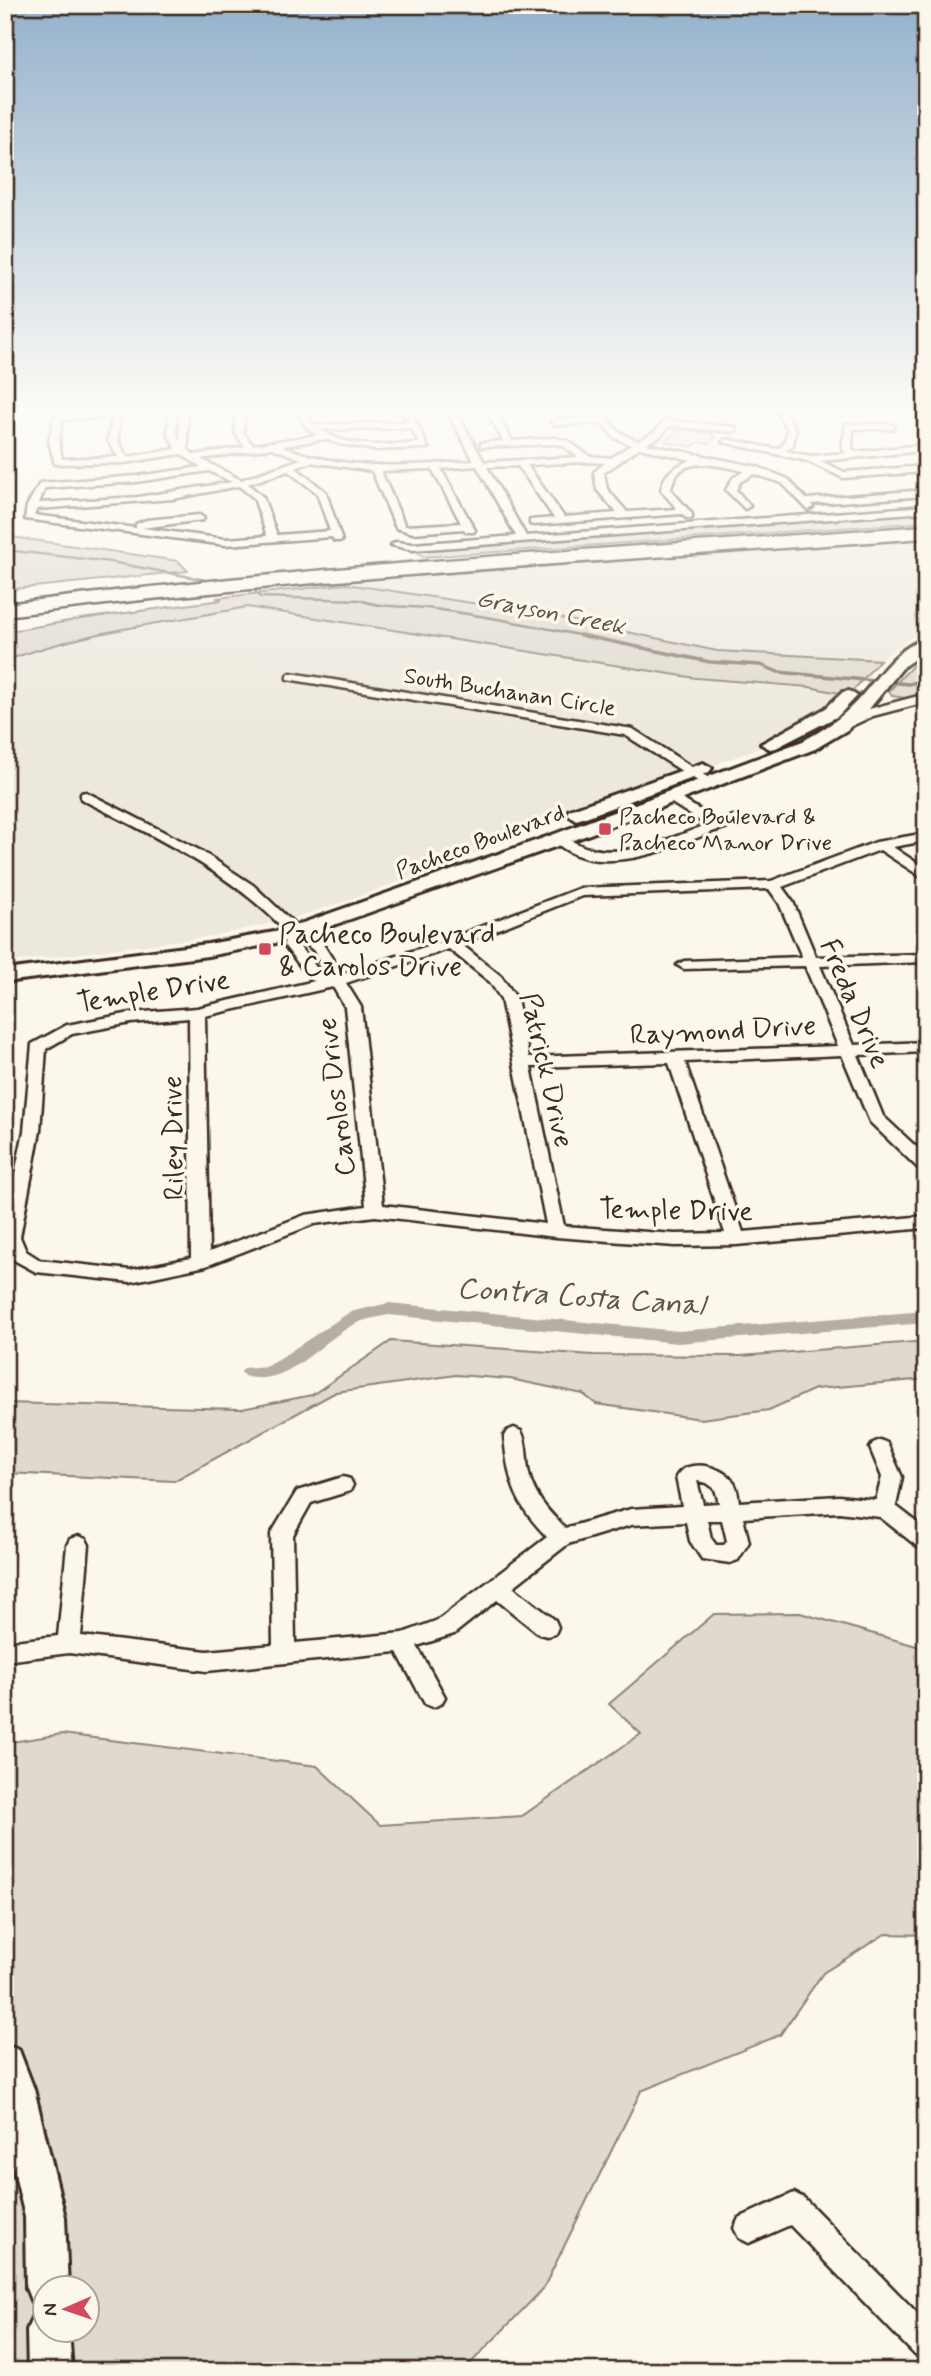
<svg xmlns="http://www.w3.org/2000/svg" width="931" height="2376" viewBox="0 0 931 2376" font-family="Mynerve,sans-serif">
	<rect width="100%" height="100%" fill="#fbf7ec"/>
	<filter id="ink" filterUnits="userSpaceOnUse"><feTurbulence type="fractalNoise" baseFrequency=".0143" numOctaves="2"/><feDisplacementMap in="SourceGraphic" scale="14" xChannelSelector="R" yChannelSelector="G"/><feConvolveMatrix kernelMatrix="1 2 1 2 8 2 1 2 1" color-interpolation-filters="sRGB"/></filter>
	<g filter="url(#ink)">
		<g fill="#ede8dd">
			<path d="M926 532V631L913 636 880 660 717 651 532 612 346 584 616 555Z"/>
			<path d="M247 607 696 678 809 687 849 695 789 737 347 901 287 920 207 937 5 963V661L70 641 176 618Z"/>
		</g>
		<g fill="#dfd9ce" stroke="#8d8276" stroke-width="2" fill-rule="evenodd">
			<path d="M684 430 713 434V437H717L708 444 699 442 692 447 664 441 676 431Z"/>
			<path d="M926 509V522L423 557 413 547Z"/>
			<path d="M5 536 178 561 188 571 5 590Z"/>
			<path d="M346 584 532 612 717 651 880 660 849 695 809 687 696 678 247 607C166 623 83 631 5 661V632L81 619 222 600 216 598Z"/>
			<path d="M926 656V694L905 698 892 696 889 691 917 661Z"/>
			<path d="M391 1341 593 1355 741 1356 926 1341V1379L815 1389 769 1410 701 1419 596 1404 583 1394 510 1379 456 1375 336 1392 174 1481 5 1473V1403L242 1409 312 1395Z"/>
			<path d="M800 1613 920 1647 926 1651V1935L885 1934 823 1973 780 2035 641 2091 543 2289 463 2371H5V1743L62 1734 317 1766 380 1825 522 1816 641 1734 609 1704 714 1614ZM46 2288H88V2330H46Z"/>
		</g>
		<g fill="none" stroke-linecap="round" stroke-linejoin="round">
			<g stroke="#85796d" stroke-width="2.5">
				<path d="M5 550 111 562 217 582"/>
				<path d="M246 588 253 589 260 597 360 600C383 609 410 605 434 609 486 616 537 626 588 637"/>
			</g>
			<path stroke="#85796d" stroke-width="3.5" d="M580 635 710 662 761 665 778 672 909 684 926 680"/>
			<path fill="#b6aea2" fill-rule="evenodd" d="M389 1303 678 1331 926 1311V1323L678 1343 389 1315C380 1317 371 1318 362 1321 323 1335 290 1390 244 1376L241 1372 244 1368 268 1366 350 1312Z"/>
			<defs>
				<g id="street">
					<path d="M63 413 120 415 118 441 127 457 176 449 168 434 169 413H177L176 430 180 443 179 413H187L188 450 194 455 245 447 235 433 236 413H244L243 433 253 445 317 435 307 428 297 413H306L314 425 408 422 403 413H412L428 448 375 450 339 444 325 439 283 446C344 472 410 466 474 461L448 413H457L484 462 578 457 562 445 555 444 481 447V443L503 441 488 413H497L512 441 555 438 568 441 589 456 611 458 631 445 615 438 601 423 555 425 551 422 555 419 598 418V413H606C609 429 625 436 638 441L655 432 665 420 736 427V431L733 432 668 426 661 436 646 444 758 467 788 479 806 499 926 490V496L811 504 813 507 808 510 782 483 754 474 740 482 736 490 750 506 745 509 726 490 733 478 744 471C720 466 676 452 671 490L692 514V518H686L682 514 534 525 530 524V520L554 518 518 466 487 467 526 536 926 506V512L413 550 391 545 396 542 413 544 516 536 477 466 441 469 475 530 474 532H466L464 529 413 533 396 528 372 471 311 462 296 468 326 492 342 541H334L332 537 226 545 25 519 27 506 40 483 137 476 201 467 181 454 124 463 55 464 49 442 54 418ZM110 417 112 418 108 441 118 457 62 459 59 442 62 420ZM411 428 419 443C389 445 348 449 322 430ZM272 448 301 459 241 480 201 459ZM639 448 691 460C676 466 664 472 661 490L677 509 627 512 607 489 604 473ZM587 462 605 463 594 472 597 490 617 513 564 517 527 465ZM432 469 461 523 405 526 381 471ZM209 471 232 482 138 497 39 503 45 488 137 482ZM288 471 317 493 330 531 277 535 263 497 248 484ZM239 486 254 498 267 536 226 539 142 528 203 520 204 518 199 515 146 520 136 524V528L34 515 37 509 173 499Z"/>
					<path d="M777 413H786L796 430 793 445 786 451 810 456 846 453 842 448 846 424H890L894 427 893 429H853L852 448 855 452 914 446 926 449V455L914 452 821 461 844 472 926 466V472L843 478 807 461 722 442 727 439 777 449 784 444 788 430Z"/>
					<path d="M291 673 633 729 715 782 709 786 704 785 625 735 287 679V675Z"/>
					<path d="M926 694V702L873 716 845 729 835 726 865 710Z"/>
					<path d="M86 792 201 851 253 885 300 929 321 941 342 974 446 940 580 888 771 881 876 842 926 833V841L893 847 926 869V880L880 850 782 887 793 902 816 957 926 954V962L820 966 854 1045 926 1042V1052L858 1055 883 1116 926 1156V1171L920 1170 870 1122 842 1055 685 1062 743 1232 926 1216V1228L736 1245 675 1246 556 1237 375 1216 314 1224 206 1266 130 1282 36 1272 12 1259 5 1246V1221L24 1131 32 1044 67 1025 131 1013 197 1008 315 981 311 980 284 945 287 932C229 871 155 837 81 799V793ZM769 889 779 903 802 957 684 961 677 965 684 969 805 966 838 1046 529 1057 517 999 501 976 461 944 582 896ZM300 939 314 951 326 974 321 973 298 945ZM449 949 490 982 501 999 546 1224 383 1205 361 1007 346 983ZM333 987 345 1007 366 1206 305 1215 209 1252 205 1016ZM189 1018 191 1258 130 1270 40 1260 26 1251 20 1237 40 1131 46 1049 72 1034 131 1023ZM669 1063 725 1233 675 1234 564 1226 531 1067Z"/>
					<path d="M672 793 718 821 737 815 744 819C735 827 720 829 709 833 664 851 593 881 552 839L559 835C570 838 578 846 589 848 629 858 669 839 706 825L667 800V794Z"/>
					<path d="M514 1428 521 1431C527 1441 526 1456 528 1469 532 1494 547 1510 565 1528L631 1509 682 1506 676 1477C686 1458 720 1465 732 1480 737 1485 738 1495 739 1502L839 1496 876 1500 882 1477 870 1448 873 1443 880 1440 887 1443 902 1477 896 1506 926 1529V1549L918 1547 880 1517 839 1512 743 1518 749 1542 738 1560 730 1563 702 1559 690 1541 686 1522 631 1525 568 1544 513 1587 555 1620 558 1627 555 1634 547 1636 539 1634 497 1600 454 1634 417 1646 445 1697 441 1704 433 1707 425 1704 397 1652 207 1671 69 1653 5 1661V1642L58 1636 67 1545 70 1539 78 1536 86 1539 89 1545 81 1636 207 1651 273 1645 271 1534 297 1491 343 1477 350 1479 353 1485 350 1491 311 1503 293 1535 295 1643 403 1633 438 1620 547 1537C515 1504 508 1481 504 1436L507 1431ZM697 1481 707 1483 715 1489 719 1503 703 1504ZM707 1520H722L727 1541 724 1545H716L711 1538Z"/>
					<path d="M794 2193 804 2198 926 2322V2359L915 2355 790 2225 749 2243 739 2238 734 2228 739 2218Z"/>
				</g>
				<g id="secondary">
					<path d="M926 639V651L904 666 869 709 847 730 815 749 566 843 291 940 208 956 5 982V970L208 944 280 931 552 835 803 741C823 730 840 719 856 702 877 680 895 647 926 639Z"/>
					<path d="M849 691 857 696 838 716 776 748 770 749 761 744 826 708 843 692Z"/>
					<path d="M703 763 712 768 709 772 583 818 576 820 567 814 569 810Z"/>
					<path d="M5 2045 19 2050 34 2089 65 2217 68 2288H46V2308L32 2303 26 2288 25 2217 5 2132Z"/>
					<path d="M46 2310V2330H69L72 2371H28L27 2330 33 2315Z"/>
				</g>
				<path id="highway" d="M926 526V538C619 560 311 577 5 616V604C311 565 619 548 926 526Z"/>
			</defs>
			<use href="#street" stroke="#3b2a1e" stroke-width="5"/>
			<use href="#secondary" stroke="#3b2a1e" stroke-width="6"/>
			<use href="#highway" stroke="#3b2a1e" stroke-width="5"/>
			<use href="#street" fill="#fbf7ec" fill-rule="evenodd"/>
			<use href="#secondary" fill="#fbf7ec" fill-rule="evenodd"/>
			<use href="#highway" fill="#fbf7ec" fill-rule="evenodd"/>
		</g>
	</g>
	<linearGradient id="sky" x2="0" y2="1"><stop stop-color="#94b2cc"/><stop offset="0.55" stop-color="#fdfbf6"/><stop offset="1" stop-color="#fdfbf6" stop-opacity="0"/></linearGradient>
	<rect width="931" height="746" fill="url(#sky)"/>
	<g fill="#d1495b" stroke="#fbf7ec" stroke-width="2.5">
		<rect x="598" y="822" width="14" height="14" rx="3.5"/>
		<rect x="258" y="942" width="14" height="14" rx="3.5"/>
	</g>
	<g text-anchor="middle" stroke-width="7" stroke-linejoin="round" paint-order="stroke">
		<g font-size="23" fill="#3b2a1e" stroke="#fbf7ec">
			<text transform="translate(510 691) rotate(9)" y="8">South Buchanan Circle</text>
			<text transform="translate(480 841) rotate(-20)" y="8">Pacheco Boulevard</text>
		</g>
		<g font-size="23" fill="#3b2a1e" stroke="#fbf7ec" text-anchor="start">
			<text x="619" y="824">Pacheco Boulevard &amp;<tspan x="619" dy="26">Pacheco Manor Drive</tspan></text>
		</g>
		<g font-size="24" font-style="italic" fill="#605246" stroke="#fbf7ec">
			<text transform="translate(551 612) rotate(11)" y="8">Grayson Creek</text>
		</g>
		<g font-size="28" fill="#3b2a1e" stroke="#fbf7ec" text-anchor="start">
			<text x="279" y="943">Pacheco Boulevard<tspan x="279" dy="32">&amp; Carolos Drive</tspan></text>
		</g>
		<g font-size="28" fill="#3b2a1e" stroke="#fbf7ec">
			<text transform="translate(153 990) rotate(-9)" y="10">Temple Drive</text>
			<text transform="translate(856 1003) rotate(67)" y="10">Freda Drive</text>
			<text transform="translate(723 1029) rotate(-3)" y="10">Raymond Drive</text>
			<text transform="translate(548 1070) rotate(77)" y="10">Patrick Drive</text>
			<text transform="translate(335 1097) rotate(-97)" y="10">Carolos Drive</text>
			<text transform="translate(172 1138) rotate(-91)" y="10">Riley Drive</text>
			<text transform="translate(676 1209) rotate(1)" y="10">Temple Drive</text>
		</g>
		<g font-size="30" font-style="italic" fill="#605246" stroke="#fbf7ec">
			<text transform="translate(581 1296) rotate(4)" y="10">Contra Costa Canal</text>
		</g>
	</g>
	<rect width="931" height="2376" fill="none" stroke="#fbf7ec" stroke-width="28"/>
	<rect x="14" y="14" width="903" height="2348" fill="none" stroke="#3b2a1e" stroke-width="2.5" filter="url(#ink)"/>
	<g transform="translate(66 2309) rotate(268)"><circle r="33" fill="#fbf7ec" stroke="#aea59a" stroke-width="2"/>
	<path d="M0-5L12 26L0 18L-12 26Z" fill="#d1495b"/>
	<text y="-10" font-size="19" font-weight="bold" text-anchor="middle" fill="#3b2a1e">N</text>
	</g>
</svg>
